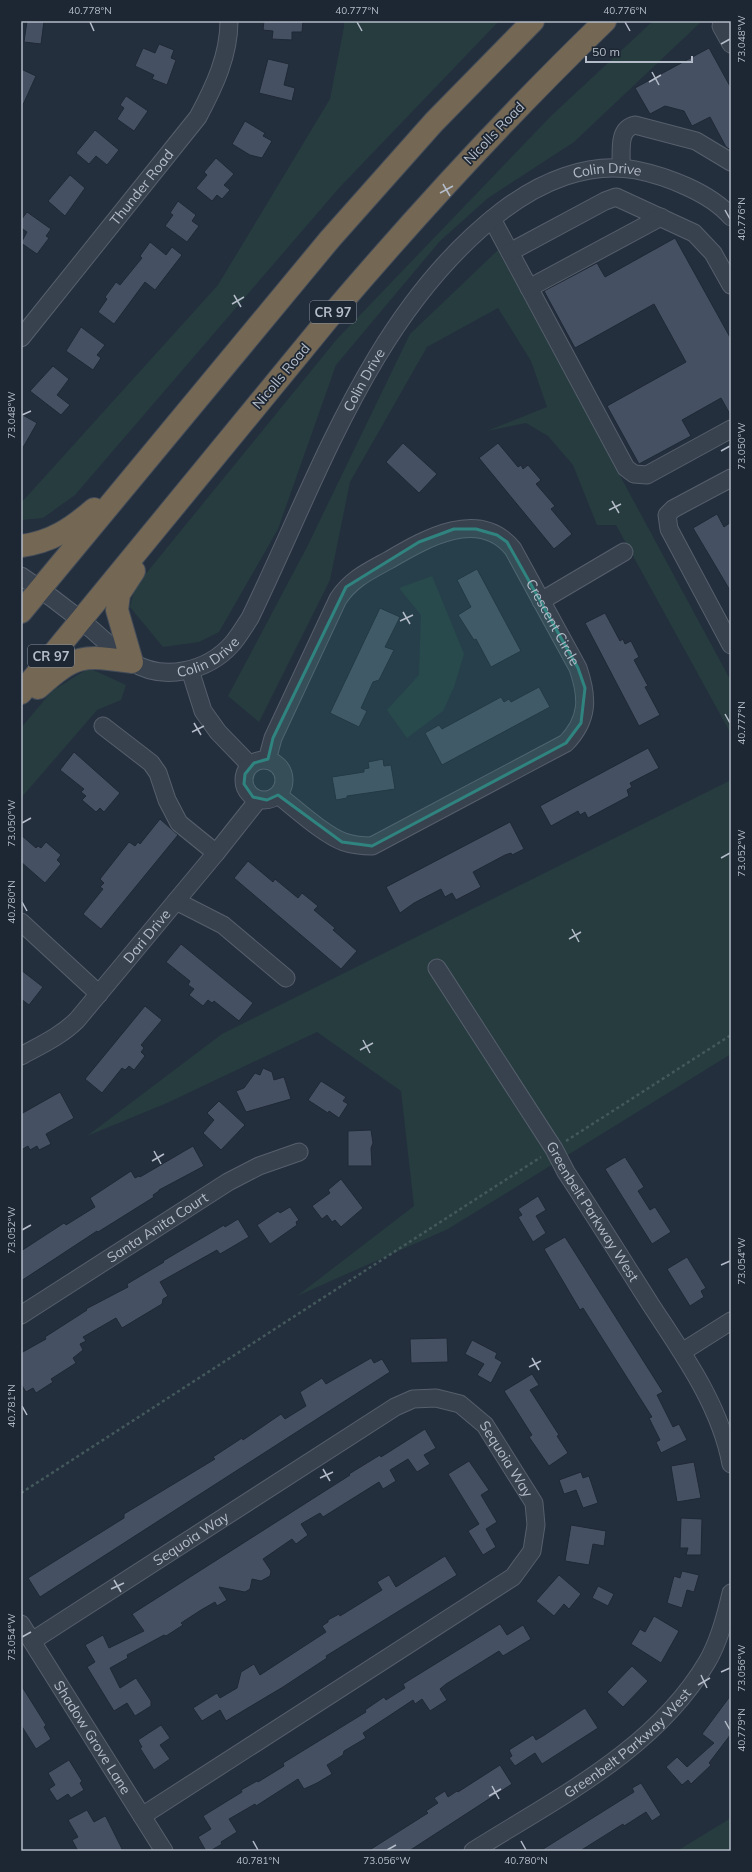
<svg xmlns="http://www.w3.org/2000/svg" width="752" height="1872" viewBox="0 0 752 1872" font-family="Mulish,sans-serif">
	<rect width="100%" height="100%" fill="#242f3e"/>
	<g fill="#263c3f">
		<path d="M344 21H499L339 188 75 495 43 518 21 520V503L218 285 330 99 344 27Z"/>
		<path d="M653 21H702L574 142 488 198 440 241 336 365 278 529 219 632 199 642 163 647 130 607 135 587 337 339 551 116Z"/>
		<path d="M498 250 731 681V734L616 525H597L573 465 548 436 526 423 487 431 547 407 531 361 498 308 427 347 350 482 330 580 259 722 228 696 307 547 410 334Z"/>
		<path d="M432 576 464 654 454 687 443 711 407 738 387 710 419 675 421 615 399 588Z"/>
		<path d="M89 668 126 685 121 700 97 710 21 798V728L52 691Z"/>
		<path d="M731 780V1054L448 1229 297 1296 414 1206 401 1091 317 1032 167 1103 87 1136 222 1034Z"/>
		<path d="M731 1818V1851H677Z"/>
	</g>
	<g fill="#455162" stroke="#1f2835">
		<path d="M27 21H44L41 44 24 42Z"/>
		<path d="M264 21H303L302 32H292V40L272 39 273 31 263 30Z"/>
		<path d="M159 44 174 50 171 58 176 60 167 85 152 79 154 75 135 66 143 48 155 53Z"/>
		<path d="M709 48 731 88V150L726 147 710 117 692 126 684 111 665 106 650 114 635 88Z"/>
		<path d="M268 59 289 64 284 85 295 88 292 101 259 93Z"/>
		<path d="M21 69 36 76 21 109Z"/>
		<path d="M126 96 148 111 134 131 117 119 124 108 120 105Z"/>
		<path d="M245 121 265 133 263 136 272 141 262 158 250 155 232 144Z"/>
		<path d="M95 130 119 150 107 165 96 156 89 164 76 153Z"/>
		<path d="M216 158 234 174 224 185 230 190 222 199 217 195 212 201 196 188 207 175 204 172Z"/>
		<path d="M70 175 85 188 65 216 48 201Z"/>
		<path d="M178 201 196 215 192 221 199 226 187 242 165 226 173 215 170 213Z"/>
		<path d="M27 212 51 229 46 236 49 238 37 254 21 243 27 232 21 228V220Z"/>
		<path d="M675 238 731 339V416L721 398 682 420 691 436 639 464 607 406 686 362 654 304 575 348 544 291 597 263 605 277Z"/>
		<path d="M150 242 166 255 172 247 182 255 155 290 145 282 114 324 98 312 107 299 105 297 116 282 120 285 142 258 140 256Z"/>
		<path d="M81 327 105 345 97 355 101 358 93 370 66 351Z"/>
		<path d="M53 366 69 379 57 395 70 405 61 415 30 391Z"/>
		<path d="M21 414 37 423 21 451Z"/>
		<path d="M403 443 437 474 419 493 386 462Z"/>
		<path d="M498 443 518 467 521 465 523 469 528 465 541 480 536 484 555 506 551 509 572 534 554 549 479 458Z"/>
		<path d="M717 514 724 527 731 522V592L693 528Z"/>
		<path d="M477 569 521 651 491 667 476 639 474 640 458 615 471 607 457 580Z"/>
		<path d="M380 608 400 617 385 647 394 650 379 680 373 682 361 708 367 711 359 727 330 713Z"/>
		<path d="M605 613 620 641 623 639 625 644 631 641 639 657 634 660 648 686 645 687 660 715 639 726 585 623Z"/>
		<path d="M539 687 550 707 442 765 425 733 439 725 442 729 501 697 504 702 509 699 511 702Z"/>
		<path d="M648 748 659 768 630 783 632 787 627 790 629 796 588 818 585 812 580 815 578 811 551 826 540 806Z"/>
		<path d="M74 752 120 793 104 812 100 808 96 812 82 800 86 796 81 792 84 789 60 770Z"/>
		<path d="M383 759 384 766 391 765 395 789 347 796V798L336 800 332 777 364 772V769L369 768 368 762Z"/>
		<path d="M160 819 178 835 101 929 83 914 103 889 100 887 104 883 100 879 129 842 135 846 138 842 140 844Z"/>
		<path d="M510 822 524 849 512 855 511 853 505 855 473 872 481 887 456 900 452 893 445 897 441 889 414 903 400 913 386 887Z"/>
		<path d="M21 835 36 848 38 846 41 848 46 842 61 855 57 860 61 864 45 883 21 862Z"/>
		<path d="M248 861 273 882 275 879 298 898 302 893 318 906 314 910 335 928 333 930 357 951 341 969 234 878Z"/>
		<path d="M181 944 253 1003 239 1021 214 1001 212 1003 208 1000 203 1006 189 995 194 989 188 985 190 981 166 962Z"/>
		<path d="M21 970 43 987 29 1005 21 999Z"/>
		<path d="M145 1006 162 1020 141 1045 144 1048 141 1052 145 1056 134 1070 129 1066 125 1070 122 1068 102 1093 85 1079Z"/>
		<path d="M263 1068 272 1072 274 1080 284 1077 291 1099 246 1112 236 1091 244 1088 255 1073 260 1075Z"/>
		<path d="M321 1081 346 1097 343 1101 348 1104 339 1118 329 1111 328 1113 308 1100Z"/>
		<path d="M60 1092 74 1118 46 1134 51 1144 39 1150 37 1146 30 1150 28 1146 21 1150V1114Z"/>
		<path d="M219 1101 245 1125 221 1150 203 1133 214 1120 207 1113Z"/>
		<path d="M371 1130 373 1143 371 1148 372 1166H348V1131Z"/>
		<path d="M193 1146 204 1166 159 1190V1191L153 1195 154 1197 98 1232 97 1231 21 1281V1251L64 1223 66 1225 95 1207 90 1198 131 1171 135 1178 139 1176 140 1177Z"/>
		<path d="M625 1157 644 1187 638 1191 650 1210 655 1207 671 1232 652 1244 605 1169Z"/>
		<path d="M341 1179 363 1208 341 1227 335 1220 332 1222 327 1215 322 1219 312 1206 330 1193 328 1190Z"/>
		<path d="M538 1196 546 1210 536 1216 546 1233 533 1242 518 1217 522 1215 518 1209Z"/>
		<path d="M290 1207 299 1220 296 1222 297 1225 270 1244 257 1225 278 1211 280 1213Z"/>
		<path d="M238 1219 249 1237 220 1254 217 1250 160 1282 168 1296 163 1299 162 1304 122 1328 116 1318 83 1337 86 1341 80 1344 83 1350 73 1358 76 1363 51 1379 53 1382 36 1393 33 1388 26 1392 21 1384V1353L46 1339 45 1337 87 1310 86 1309 128 1287 127 1284 164 1262 163 1261 224 1225 225 1227Z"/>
		<path d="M565 1237 663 1392 657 1395 673 1427 679 1424 687 1440 661 1453 656 1442 660 1440 649 1418 652 1417 583 1308 580 1310 544 1249Z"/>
		<path d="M687 1257 706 1288 701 1291 704 1297 690 1306 667 1269Z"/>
		<path d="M447 1338 448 1362 411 1363 410 1339Z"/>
		<path d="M472 1340 497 1353 495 1358 502 1362 491 1383 477 1375 484 1364 465 1354Z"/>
		<path d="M371 1358 374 1363 382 1359 390 1372 40 1597 28 1578 124 1518V1514L215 1459 213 1457 242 1438 243 1440 281 1414 285 1419 306 1406 300 1392 322 1378 326 1384Z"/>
		<path d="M532 1374 539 1385 530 1390 559 1435 557 1436 568 1453 549 1466 529 1437 532 1435 504 1391Z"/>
		<path d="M425 1429 436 1448 424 1455 430 1464 417 1472 408 1459 390 1470 396 1481 383 1489 379 1482 323 1517 320 1513 301 1524 308 1535 296 1544 292 1539 263 1559 271 1571 270 1576 261 1581 252 1579 250 1589 245 1592 219 1587 227 1600 217 1606 215 1602 201 1610 181 1623 183 1625 166 1636 164 1635 127 1655 128 1658 110 1668 120 1688 136 1678 151 1701V1706L135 1716 127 1703 114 1711 87 1667 95 1662 85 1645 103 1635 109 1648 144 1631 132 1614 350 1475 349 1474 380 1455 381 1457Z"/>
		<path d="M469 1461 489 1490 481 1495 497 1522 486 1529 496 1547 483 1555 468 1531 479 1524 448 1474Z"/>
		<path d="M694 1462 701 1498 677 1502 671 1466Z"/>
		<path d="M581 1472 583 1478 589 1476 598 1503 583 1508 576 1490 564 1494 559 1480Z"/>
		<path d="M681 1518 702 1519 701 1555H686L688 1548H680Z"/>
		<path d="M571 1525 606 1531 604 1546 593 1544 589 1565 565 1561Z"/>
		<path d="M445 1556 457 1575 326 1656 327 1658 283 1687 226 1721 220 1710 202 1721 193 1708 217 1693 220 1698 237 1688 241 1672 254 1664 260 1675 326 1632 322 1626 328 1622V1620L339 1614 340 1616 382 1590 377 1582 389 1575 396 1587Z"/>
		<path d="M682 1571 699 1575 694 1592 687 1590 682 1608 667 1603 674 1576 680 1578Z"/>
		<path d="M559 1575 581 1594 569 1609 564 1604 554 1616 536 1601Z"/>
		<path d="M598 1586 614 1594 608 1606 592 1598Z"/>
		<path d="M654 1616 679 1631 661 1663 631 1644 640 1629 645 1632Z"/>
		<path d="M500 1624 507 1635 523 1625 531 1639 503 1656 499 1651 446 1684 440 1689 447 1700 430 1711 422 1699 415 1704 413 1700 363 1733 366 1738 344 1751 343 1755 327 1765 332 1774 317 1783 304 1789 298 1779 256 1806 255 1804 229 1819 237 1832 221 1842 222 1844 210 1851H206L198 1837 211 1829 203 1816 242 1792 241 1790 257 1781 258 1782 284 1766 283 1763 366 1712 365 1710 384 1697 386 1700 405 1688 403 1684Z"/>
		<path d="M632 1666 648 1681 623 1707 607 1692Z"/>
		<path d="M21 1685 46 1725 44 1727 51 1739 36 1749 21 1725Z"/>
		<path d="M731 1695V1734L709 1763 711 1765 691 1784 688 1780 682 1785 666 1767 677 1757 687 1767 714 1743 702 1734Z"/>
		<path d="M585 1708 598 1728 542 1764 535 1753 515 1766 509 1758 512 1756 509 1750 533 1735 536 1740 543 1736Z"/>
		<path d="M161 1725 170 1738 160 1745 170 1759 154 1770 140 1748 142 1747 138 1740Z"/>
		<path d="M69 1760 82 1781 80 1783 84 1790 71 1798 68 1794 57 1801 49 1789 55 1785 48 1773Z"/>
		<path d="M500 1765 512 1784 409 1851H368L428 1813 426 1811 438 1803 434 1798 445 1791 448 1797 457 1791 458 1792Z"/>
		<path d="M641 1783 661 1815 652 1821 646 1812 624 1826 623 1824 580 1851H540L634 1792 632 1788Z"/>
		<path d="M87 1810 94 1822 105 1816 106 1817 123 1851H78L72 1840 78 1837 68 1820Z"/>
	</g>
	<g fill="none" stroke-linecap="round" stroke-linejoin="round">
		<defs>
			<g id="minor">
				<path d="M721 26 731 44"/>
				<path d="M621 167C622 152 617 129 635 125L696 141 731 162"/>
				<path d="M492 219 626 468 634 474 647 475 731 429"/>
				<path d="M510 252 605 201 616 197 694 233 713 253 731 285"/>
				<path d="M529 288 661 217"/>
				<path id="s1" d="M21 338 198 117C214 87 229 56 229 21"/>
				<path d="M731 478 673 509 667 515 669 529 731 645"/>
				<path id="s2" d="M21 576C45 592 67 609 89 627 103 639 117 653 132 662 164 682 208 671 232 644 239 636 244 627 250 618 319 476 372 311 502 211 540 182 588 161 636 170 666 176 711 193 731 217"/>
				<path d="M541 601 624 552"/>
				<path d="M190 670 203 711 218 732 250 765"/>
				<path d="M103 726 151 763 158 773 167 800 179 823 216 853"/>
				<circle cx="264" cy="780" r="20"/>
				<path id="s3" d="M267 760 273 738 338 599C351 579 369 571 389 560 425 539 479 507 513 549L578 668C588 697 589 719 566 743L372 846C362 846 353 845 344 842 324 835 295 808 278 795"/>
				<path d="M176 901 223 925 286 978"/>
				<path d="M21 922 99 994"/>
				<path id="s4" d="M437 968 554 1149 566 1172C595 1216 623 1261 651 1305 683 1354 720 1405 731 1464"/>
				<path id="s5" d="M21 1056C41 1045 61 1036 77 1020L216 853 258 800"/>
				<path id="s6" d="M21 1315 228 1182 259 1166 299 1152"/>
				<path d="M682 1352 731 1321"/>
				<path id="s7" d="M21 1624 164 1851"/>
				<path id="s8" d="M32 1641 395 1407 413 1399 436 1398 460 1404 485 1425 534 1503 536 1525 532 1551 513 1577 142 1816"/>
				<path id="s9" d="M473 1851C557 1798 655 1750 707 1662 719 1642 726 1615 731 1593"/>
			</g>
			<g id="highway">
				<path d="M21 546C51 542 71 529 94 509"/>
				<path d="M21 612 330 239 434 122 533 21"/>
				<path d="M38 688C76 654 82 655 132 662L117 610 119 594 134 571"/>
				<path d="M21 693 332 314C419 212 509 114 605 21"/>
			</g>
		</defs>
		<use href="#minor" stroke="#565f6c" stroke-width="19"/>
		<use href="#highway" stroke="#434c59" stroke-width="24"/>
		<g stroke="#44595c" stroke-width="2.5" stroke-dasharray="3 3" stroke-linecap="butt">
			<path d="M566 1141 731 1035"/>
			<path d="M21 1493 541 1157"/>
		</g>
		<use href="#minor" stroke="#38414e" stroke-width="17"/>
		<use href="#highway" stroke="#746855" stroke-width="22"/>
	</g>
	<path fill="#308480" fill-opacity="0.2" stroke="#308480" stroke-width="3" stroke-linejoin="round" d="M454 529H476L497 535 507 542 578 668 585 688 581 723 566 743 372 846 342 842 278 795 267 800 253 797 244 784 245 774 254 763 268 759 273 738 346 587 419 542Z"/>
	<path fill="none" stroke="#b4bcc9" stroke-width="1.5" d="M90 22 94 31M357 22 362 31M625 22 630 31M721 44 730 39M652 72 659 85M649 82 661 75M443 184 450 196M440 193 453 186M725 210 730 219M234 295 241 307M232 304 244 297M22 415 31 411M721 451 730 446M612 501 619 513M609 510 621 504M403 612 410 624M400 621 413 615M725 714 730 723M194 723 201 735M192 732 204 726M22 823 31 818M721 858 730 853M22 902 27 911M572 929 579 942M569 939 581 932M363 1040 370 1053M360 1050 373 1043M154 1151 161 1164M152 1161 164 1154M22 1230 31 1225M721 1265 730 1261M532 1358 539 1370M529 1367 541 1361M22 1406 27 1415M323 1469 330 1481M320 1478 333 1472M114 1580 121 1592M111 1589 124 1583M22 1637 31 1632M721 1672 730 1668M701 1675 707 1688M698 1685 710 1678M725 1721 730 1730M492 1786 499 1799M489 1796 501 1789M253 1841 258 1850M521 1841 526 1850M387 1850 396 1845"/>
	<g text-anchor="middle" stroke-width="3.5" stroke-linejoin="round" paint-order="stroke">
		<g fill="#1d2633" stroke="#878f9c" stroke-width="1">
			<rect x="310" y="301" width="46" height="22" rx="3"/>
			<rect x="28" y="645" width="46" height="22" rx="3"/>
		</g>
		<g font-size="13" font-weight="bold" fill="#b4bcc9">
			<text x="333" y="317">CR 97</text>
			<text x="51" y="661">CR 97</text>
		</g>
		<g font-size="14" fill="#b4bcc9" stroke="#1d2633">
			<text transform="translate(494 133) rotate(-46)" y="5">Nicolls Road</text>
			<text dy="5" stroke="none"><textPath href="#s2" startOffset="881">Colin Drive</textPath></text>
			<text dy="5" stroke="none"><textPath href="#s1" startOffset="193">Thunder Road</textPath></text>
			<text transform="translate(281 376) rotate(-50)" y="5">Nicolls Road</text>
			<text dy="5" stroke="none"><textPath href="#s2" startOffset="546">Colin Drive</textPath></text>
			<text dy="5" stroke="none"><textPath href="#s3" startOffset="462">Crescent Circle</textPath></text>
			<text dy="5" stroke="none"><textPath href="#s2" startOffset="222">Colin Drive</textPath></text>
			<text dy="5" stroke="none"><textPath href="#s5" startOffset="176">Dari Drive</textPath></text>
			<text dy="5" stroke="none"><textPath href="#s4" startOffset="289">Greenbelt Parkway West</textPath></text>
			<text dy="5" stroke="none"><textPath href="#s6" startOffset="162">Santa Anita Court</textPath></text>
			<text dy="5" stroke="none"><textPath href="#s8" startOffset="572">Sequoia Way</textPath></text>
			<text dy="5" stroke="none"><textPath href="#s8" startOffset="189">Sequoia Way</textPath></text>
			<text dy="5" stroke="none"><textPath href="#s7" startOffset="134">Shadow Grove Lane</textPath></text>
			<text dy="5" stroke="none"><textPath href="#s9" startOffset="189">Greenbelt Parkway West</textPath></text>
		</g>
	</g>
	<rect width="752" height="1872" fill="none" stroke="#1d2633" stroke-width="44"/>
	<path d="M586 56v6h106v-6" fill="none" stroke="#b4bcc9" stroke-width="2"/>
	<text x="592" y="56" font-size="12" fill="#b4bcc9" stroke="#1d2633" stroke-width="3" paint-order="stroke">50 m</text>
	<rect x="22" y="22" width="708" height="1828" fill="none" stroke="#b4bcc9" stroke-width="1.5"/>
	<g font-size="10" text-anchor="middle" fill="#b4bcc9">
		<text x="90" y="14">40.778°N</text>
		<text x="357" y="14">40.777°N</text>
		<text x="625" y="14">40.776°N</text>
		<text transform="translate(741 39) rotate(-90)" y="4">73.048°W</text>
		<text transform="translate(741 219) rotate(-90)" y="4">40.776°N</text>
		<text transform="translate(11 415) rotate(-90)" y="4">73.048°W</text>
		<text transform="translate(741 446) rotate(-90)" y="4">73.050°W</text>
		<text transform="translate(741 723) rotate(-90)" y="4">40.777°N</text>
		<text transform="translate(11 823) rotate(-90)" y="4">73.050°W</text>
		<text transform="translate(741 853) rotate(-90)" y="4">73.052°W</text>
		<text transform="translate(11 902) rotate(-90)" y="4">40.780°N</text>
		<text transform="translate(11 1230) rotate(-90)" y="4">73.052°W</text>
		<text transform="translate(741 1261) rotate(-90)" y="4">73.054°W</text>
		<text transform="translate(11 1406) rotate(-90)" y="4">40.781°N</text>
		<text transform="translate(11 1637) rotate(-90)" y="4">73.054°W</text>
		<text transform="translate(741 1668) rotate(-90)" y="4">73.056°W</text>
		<text transform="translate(741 1730) rotate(-90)" y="4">40.779°N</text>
		<text x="258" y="1864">40.781°N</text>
		<text x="387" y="1864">73.056°W</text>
		<text x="526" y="1864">40.780°N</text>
	</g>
</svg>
